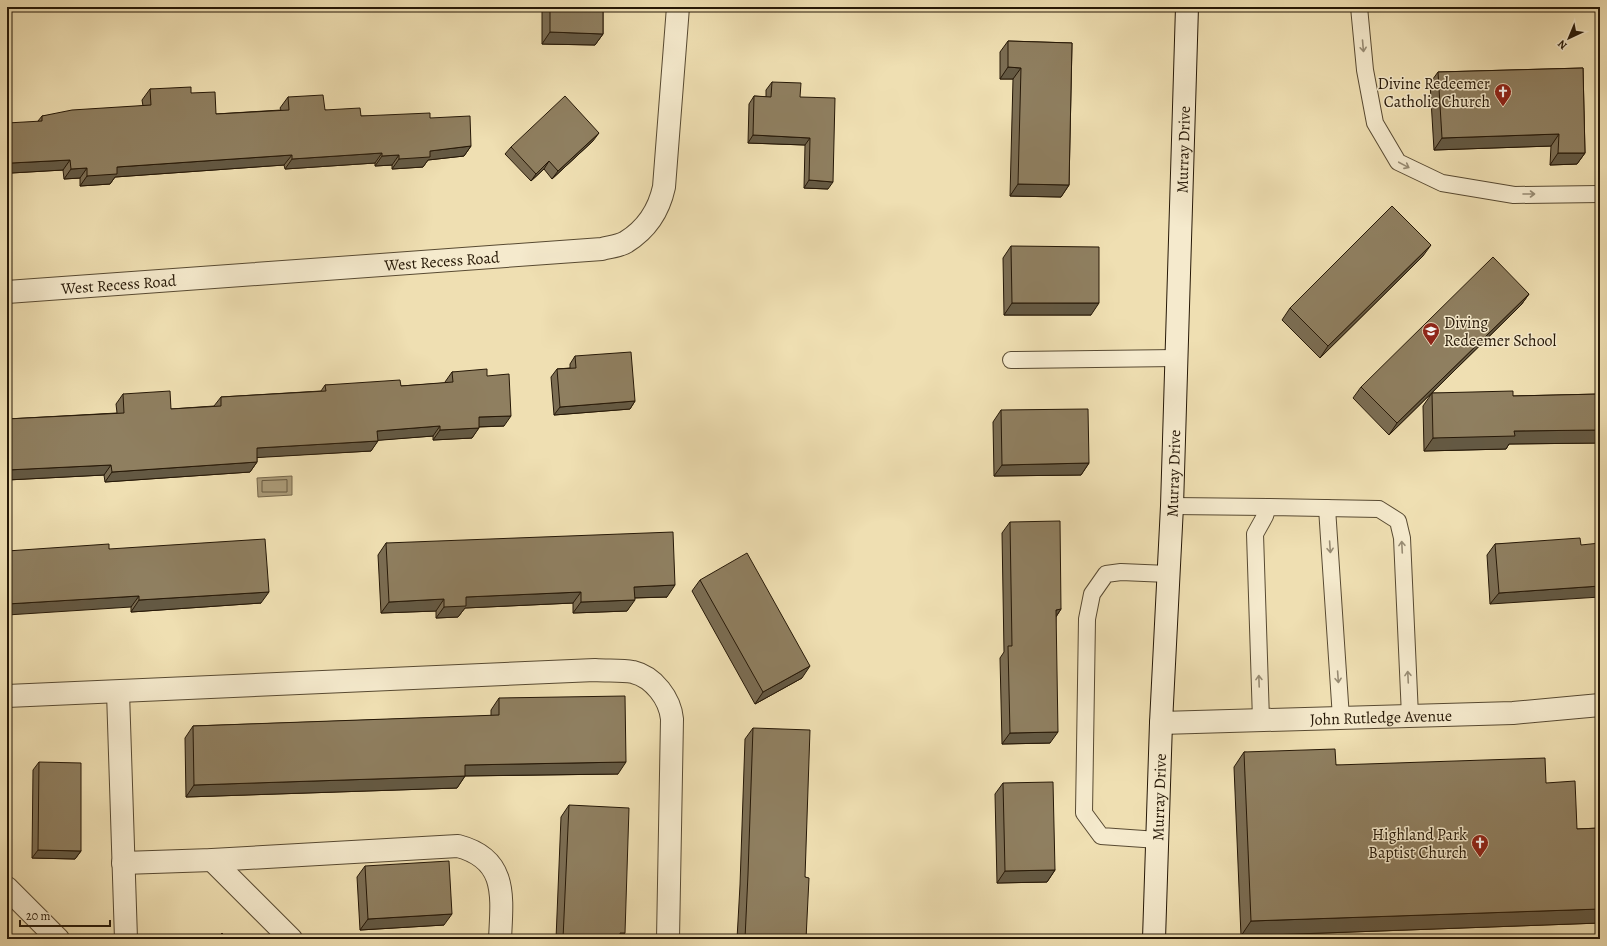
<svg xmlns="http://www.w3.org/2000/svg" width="1607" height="946" viewBox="0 0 1607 946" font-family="Alegreya,serif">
	<rect width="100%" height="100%" fill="#efdfb2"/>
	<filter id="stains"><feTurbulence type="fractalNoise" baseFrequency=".005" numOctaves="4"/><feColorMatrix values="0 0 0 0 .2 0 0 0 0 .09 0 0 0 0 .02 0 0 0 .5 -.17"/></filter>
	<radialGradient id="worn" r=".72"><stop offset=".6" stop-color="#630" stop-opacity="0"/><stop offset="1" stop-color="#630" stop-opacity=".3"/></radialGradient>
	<path fill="#ab9b78" stroke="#76674b" d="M292 476V495L258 497 257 478Z"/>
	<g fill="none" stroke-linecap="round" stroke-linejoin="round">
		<path stroke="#685a40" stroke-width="1" d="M287 480V492H262V481Z"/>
		<defs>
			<g id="lane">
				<path d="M1359 7 1365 70 1375 123 1398 162 1442 183 1514 195 1600 194"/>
				<path d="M1011 360 1176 358"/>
				<path d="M1172 506 1268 507"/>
				<path d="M1327 508 1341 718"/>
				<path d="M1261 720 1255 534 1265 516 1268 507 1379 509 1398 521 1402 538 1410 716"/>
				<path d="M1158 840 1101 836 1084 813 1087 619 1092 594 1106 574 1121 572 1168 574"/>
			</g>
			<g id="street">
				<path id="s1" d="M7 292 602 249C609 247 620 246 626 242 647 229 659 210 664 187L678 7"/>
				<path d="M118 692 126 939"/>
				<path d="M7 696 595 670C607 671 621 670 633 672 654 677 670 699 672 719L668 939"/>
				<path id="s2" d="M1161 723 1513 713 1600 705"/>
				<path d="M212 860 291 939"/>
				<path d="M123 863 212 860 458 846C508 859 502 897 500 939"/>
				<path d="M7 888 58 939"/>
			</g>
			<g id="secondary">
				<path id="s3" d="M1154 939 1161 723 1172 506 1187 7"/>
			</g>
		</defs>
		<use href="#lane" stroke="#584a32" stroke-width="18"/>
		<use href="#street" stroke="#584a32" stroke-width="24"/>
		<use href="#secondary" stroke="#261807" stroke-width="24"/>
		<use href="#lane" stroke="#f5eacd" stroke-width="16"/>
		<use href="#street" stroke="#f5eacd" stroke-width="22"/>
		<use href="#secondary" stroke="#f5eacd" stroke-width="22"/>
	</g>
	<g fill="#7b6d53" stroke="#261807">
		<path d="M542 7H603V34L595 45 542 44Z"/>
		<path d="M1008 41 1072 43 1069 185 1061 197 1010 196 1013 79H1000V52Z"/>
		<path d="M1583 68 1585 153 1577 164 1550 165 1551 146 1434 150 1430 83 1438 72Z"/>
		<path d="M772 82 800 97 828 189 804 188 805 145 748 143 749 104 754 96 766 97V90Z"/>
		<path d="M150 89 191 93 216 114 281 110 280 108 288 97 325 110 361 116 430 118 471 146 464 156 428 160 423 167 392 169V165L375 166V163L285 169 284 165 115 177 110 184 80 186V178L64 179 63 170 11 173 38 121 42 116 143 106 142 100Z"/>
		<path d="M593 141 552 179 544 169 531 181 505 154 511 147Z"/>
		<path d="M1011 246 1091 315H1004L1003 258Z"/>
		<path d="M1423 256 1320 358 1282 320 1290 308Z"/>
		<path d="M1529 294 1521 305 1389 435 1353 398 1361 387Z"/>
		<path d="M575 356 635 401 630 409 554 415 551 377 557 369 570 368V364Z"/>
		<path d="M452 372 487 376 504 426 479 427 472 438 433 440V436L378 440 371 451 257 457V462L250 472 105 482 104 475 7 480V419L117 413 116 404 123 394 171 409 214 406 221 397 321 391 325 385 401 386 445 383V382Z"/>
		<path d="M1432 393 1513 396 1600 394V443L1509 444 1506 449 1424 451 1423 406Z"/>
		<path d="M1001 410 1089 463 1081 475 994 476 993 422Z"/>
		<path d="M1010 522 1061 609 1056 617 1050 743 1002 744 1000 658 1004 652 1002 533Z"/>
		<path d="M386 543 667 597 635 598 627 611 573 613V603L465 608 458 617 436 618V611L381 613 378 555Z"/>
		<path d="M1495 544 1581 545 1490 604 1487 555Z"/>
		<path d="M109 549 261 603 131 612V607Z"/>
		<path d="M700 580 802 678 755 704 692 591Z"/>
		<path d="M499 698 618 774 465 776 457 788 186 797 185 738 193 726 491 716V710Z"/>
		<path d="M753 728 805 877 806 939H737L740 885 745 739Z"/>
		<path d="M1244 752 1336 765 1546 783 1577 829 1600 828V923L1241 936 1234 767Z"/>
		<path d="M39 762 81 851 75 859 32 858 33 770Z"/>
		<path d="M1003 783 1055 870 1047 882 997 883 995 794Z"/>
		<path d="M569 805 621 939H556L561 817Z"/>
		<path d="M365 866 444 925 360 930 357 877Z"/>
	</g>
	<g fill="#645943" stroke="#261807">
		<path d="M550 32 603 34 595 45 542 44Z"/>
		<path d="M1008 67 1021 68 1013 79H1000Z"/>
		<path d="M599 133 593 141 552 179 558 171Z"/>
		<path d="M1559 134 1551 146 1434 150 1442 138Z"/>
		<path d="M753 135 810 138 805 145 748 143Z"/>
		<path d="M471 146 464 156 428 160 423 167 392 169 399 159 430 151Z"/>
		<path d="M382 153 375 163 285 169 292 159Z"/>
		<path d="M1558 153H1585L1577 164 1550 165Z"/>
		<path d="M292 155 284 165 115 177 110 184 80 186 87 176 117 167Z"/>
		<path d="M399 155 392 165 375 166 382 156Z"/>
		<path d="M70 160 63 170 11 173 7 178V168L11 163Z"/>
		<path d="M549 161 544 169 531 181 536 174Z"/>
		<path d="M87 168 80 178 64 179 71 169Z"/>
		<path d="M809 180 833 182 828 189 804 188Z"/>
		<path d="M1018 184 1069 185 1061 197 1010 196Z"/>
		<path d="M1431 245 1423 256 1320 358 1328 346Z"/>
		<path d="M1529 294 1521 305 1389 435 1397 423Z"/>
		<path d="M1012 303H1099L1091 315H1004Z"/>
		<path d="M635 401 630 409 554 415 560 407Z"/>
		<path d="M511 416 504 426 472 427 479 417Z"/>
		<path d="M440 426 433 436 370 441 377 431Z"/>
		<path d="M479 428 472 438 433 440 440 430Z"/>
		<path d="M1600 430V443L1509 444 1506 449 1424 451 1433 438 1514 431Z"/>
		<path d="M378 441 371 451 250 458 257 448Z"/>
		<path d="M257 462 250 472 105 482 112 472Z"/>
		<path d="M1089 463 1081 475 994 476 1002 465Z"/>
		<path d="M111 465 104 475 7 480V470Z"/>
		<path d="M675 585 667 597 626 598 634 587Z"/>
		<path d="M1600 586V597L1490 604 1499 593Z"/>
		<path d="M269 592 261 603 131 612 139 600Z"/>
		<path d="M581 592 573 603 465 608 458 617 436 618 444 607 466 597Z"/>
		<path d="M139 596 131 607 7 615V604Z"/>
		<path d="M444 599 436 611 381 613 389 602Z"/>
		<path d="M635 600 627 611 573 613 581 602Z"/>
		<path d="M1061 609 1053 621 1056 610Z"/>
		<path d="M810 666 802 678 755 704 763 692Z"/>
		<path d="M1058 732 1050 743 1002 744 1010 733Z"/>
		<path d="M626 762 618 774 457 776 465 765Z"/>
		<path d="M465 776 457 788 186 797 194 785Z"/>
		<path d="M38 850 81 851 75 859 32 858Z"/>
		<path d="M1055 870 1047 882 997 883 1005 871Z"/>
		<path d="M1600 909V923L1241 936 1251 921Z"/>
		<path d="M452 914 444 925 360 930 368 919Z"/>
		<path d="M620 933H625L621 939H616Z"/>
	</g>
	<g fill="#8f7f60" stroke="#261807">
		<path d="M550 7H603V34L550 32Z"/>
		<path d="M1008 41 1072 43 1069 185 1018 184 1021 68 1008 67Z"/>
		<path d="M1583 68 1585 153H1558L1559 134 1442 138 1438 72Z"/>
		<path d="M772 82 801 83 800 97 835 98 833 182 809 180 810 138 753 135 754 96 771 97Z"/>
		<path d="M191 87V93L215 92 216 114 289 110 288 97 323 95 325 110 360 108 361 116 430 113V118L470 116 471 146 430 151V157L399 159V155L382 156V153L292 159V155L117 167V174L87 176V168L71 169 70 160 11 163V172H7V123L42 121V116L72 110 151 105 150 89Z"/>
		<path d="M565 96 599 133 558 171 549 161 536 174 511 147Z"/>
		<path d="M1392 206 1431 245 1328 346 1290 308Z"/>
		<path d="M1011 246 1099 247V303H1012Z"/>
		<path d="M1493 257 1529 294 1397 423 1361 387Z"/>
		<path d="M631 352 635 401 560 407 557 369 576 368 575 356Z"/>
		<path d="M487 369V376L509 374 511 416 479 417V428L440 430V426L377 431 378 441 257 448V462L112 472 111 465 7 470V419L124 413 123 394 170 391 171 409 221 406V397L326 391 325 385 400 380 401 386 453 382 452 372Z"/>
		<path d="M1513 391V396L1600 394V430L1514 431 1515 436 1433 438 1432 393Z"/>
		<path d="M1088 409 1089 463 1002 465 1001 410Z"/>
		<path d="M1060 521 1061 609 1056 610 1058 732 1010 733 1008 646H1012L1010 522Z"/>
		<path d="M673 532 675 585 634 587 635 600 581 602V592L466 597V606L444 607V599L389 602 386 543Z"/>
		<path d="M1580 538 1581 545 1600 543V586L1499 593 1495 544Z"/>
		<path d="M265 539 269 592 139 600V596L7 604V551L109 544V549Z"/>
		<path d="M747 553 810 666 763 692 700 580Z"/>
		<path d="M625 696 626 762 465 765V776L194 785 193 726 499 715V698Z"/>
		<path d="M753 728 810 730 805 877 809 878 806 939H745L748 874Z"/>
		<path d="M1335 749 1336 765 1545 758 1546 783 1575 781 1577 829 1600 828V909L1251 921 1244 752Z"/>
		<path d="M39 762 81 763V851L38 850Z"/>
		<path d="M1053 782 1055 870 1005 871 1003 783Z"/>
		<path d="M569 805 629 808 625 933H620V939H563Z"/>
		<path d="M449 861 452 914 368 919 365 866Z"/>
		<path d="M222 933 228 939H216Z"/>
	</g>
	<defs><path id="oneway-shaft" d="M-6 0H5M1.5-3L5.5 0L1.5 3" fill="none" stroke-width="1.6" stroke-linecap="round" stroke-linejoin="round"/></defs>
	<g stroke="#988c74">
		<use href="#oneway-shaft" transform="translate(1363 46) rotate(85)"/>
		<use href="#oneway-shaft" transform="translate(1404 165) rotate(28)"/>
		<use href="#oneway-shaft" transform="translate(1529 194)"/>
		<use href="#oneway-shaft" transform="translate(1330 547) rotate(86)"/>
		<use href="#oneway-shaft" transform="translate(1402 547) rotate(-93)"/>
		<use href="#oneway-shaft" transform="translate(1338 677) rotate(86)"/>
		<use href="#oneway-shaft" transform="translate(1408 677) rotate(-93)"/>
		<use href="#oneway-shaft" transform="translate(1259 681) rotate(-92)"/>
	</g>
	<defs>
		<symbol id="church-pin" viewBox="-11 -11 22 30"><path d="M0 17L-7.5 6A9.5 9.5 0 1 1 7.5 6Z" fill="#8f2418" stroke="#f5eacd"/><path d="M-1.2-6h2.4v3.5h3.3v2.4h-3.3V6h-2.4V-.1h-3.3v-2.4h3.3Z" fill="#fff"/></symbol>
		<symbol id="school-pin" viewBox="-11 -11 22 30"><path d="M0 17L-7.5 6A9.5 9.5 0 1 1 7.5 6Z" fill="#8f2418" stroke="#f5eacd"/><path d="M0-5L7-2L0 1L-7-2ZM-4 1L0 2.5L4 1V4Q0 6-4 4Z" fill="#fff"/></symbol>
	</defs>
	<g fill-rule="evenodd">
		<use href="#church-pin" x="1493" y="82" width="20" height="27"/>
		<use href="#school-pin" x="1421" y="321" width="20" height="27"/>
		<use href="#church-pin" x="1470" y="833" width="20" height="27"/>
	</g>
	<g text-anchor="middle" stroke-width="3" stroke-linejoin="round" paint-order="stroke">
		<g font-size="16" fill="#261807" stroke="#f5eacd" text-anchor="end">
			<text x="1490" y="89">Divine Redeemer<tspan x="1490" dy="18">Catholic Church</tspan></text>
			<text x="1444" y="328" text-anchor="start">Diving<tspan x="1444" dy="18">Redeemer School</tspan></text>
			<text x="1467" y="840">Highland Park<tspan x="1467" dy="18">Baptist Church</tspan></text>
		</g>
		<g font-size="16" fill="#261807" stroke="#f5eacd">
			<text dy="6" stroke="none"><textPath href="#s3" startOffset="790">Murray Drive</textPath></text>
			<text dy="6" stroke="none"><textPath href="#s1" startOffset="436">West Recess Road</textPath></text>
			<text dy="6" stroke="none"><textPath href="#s1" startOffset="112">West Recess Road</textPath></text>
			<text dy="6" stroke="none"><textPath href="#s3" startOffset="466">Murray Drive</textPath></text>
			<text dy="6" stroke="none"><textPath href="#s2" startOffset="220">John Rutledge Avenue</textPath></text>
			<text dy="6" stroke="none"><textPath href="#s3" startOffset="142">Murray Drive</textPath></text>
		</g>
	</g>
	<rect width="1607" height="946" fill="none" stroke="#efdfb2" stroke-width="24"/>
	<rect x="8" y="8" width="1591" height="930" fill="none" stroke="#261807" stroke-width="2"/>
	<rect x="12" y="12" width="1583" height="922" fill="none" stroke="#261807"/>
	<g transform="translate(1569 38) rotate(224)" stroke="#f5eacd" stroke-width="3" paint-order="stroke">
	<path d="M0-3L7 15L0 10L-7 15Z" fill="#261807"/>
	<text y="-6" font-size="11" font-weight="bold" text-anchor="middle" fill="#261807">N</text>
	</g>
	<path d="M20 920v6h90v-6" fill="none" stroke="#261807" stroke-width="2"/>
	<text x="26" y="920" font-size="12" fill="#261807" stroke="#f5eacd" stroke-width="3" paint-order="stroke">20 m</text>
	<rect width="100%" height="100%" filter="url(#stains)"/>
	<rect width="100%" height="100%" fill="url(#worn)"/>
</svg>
